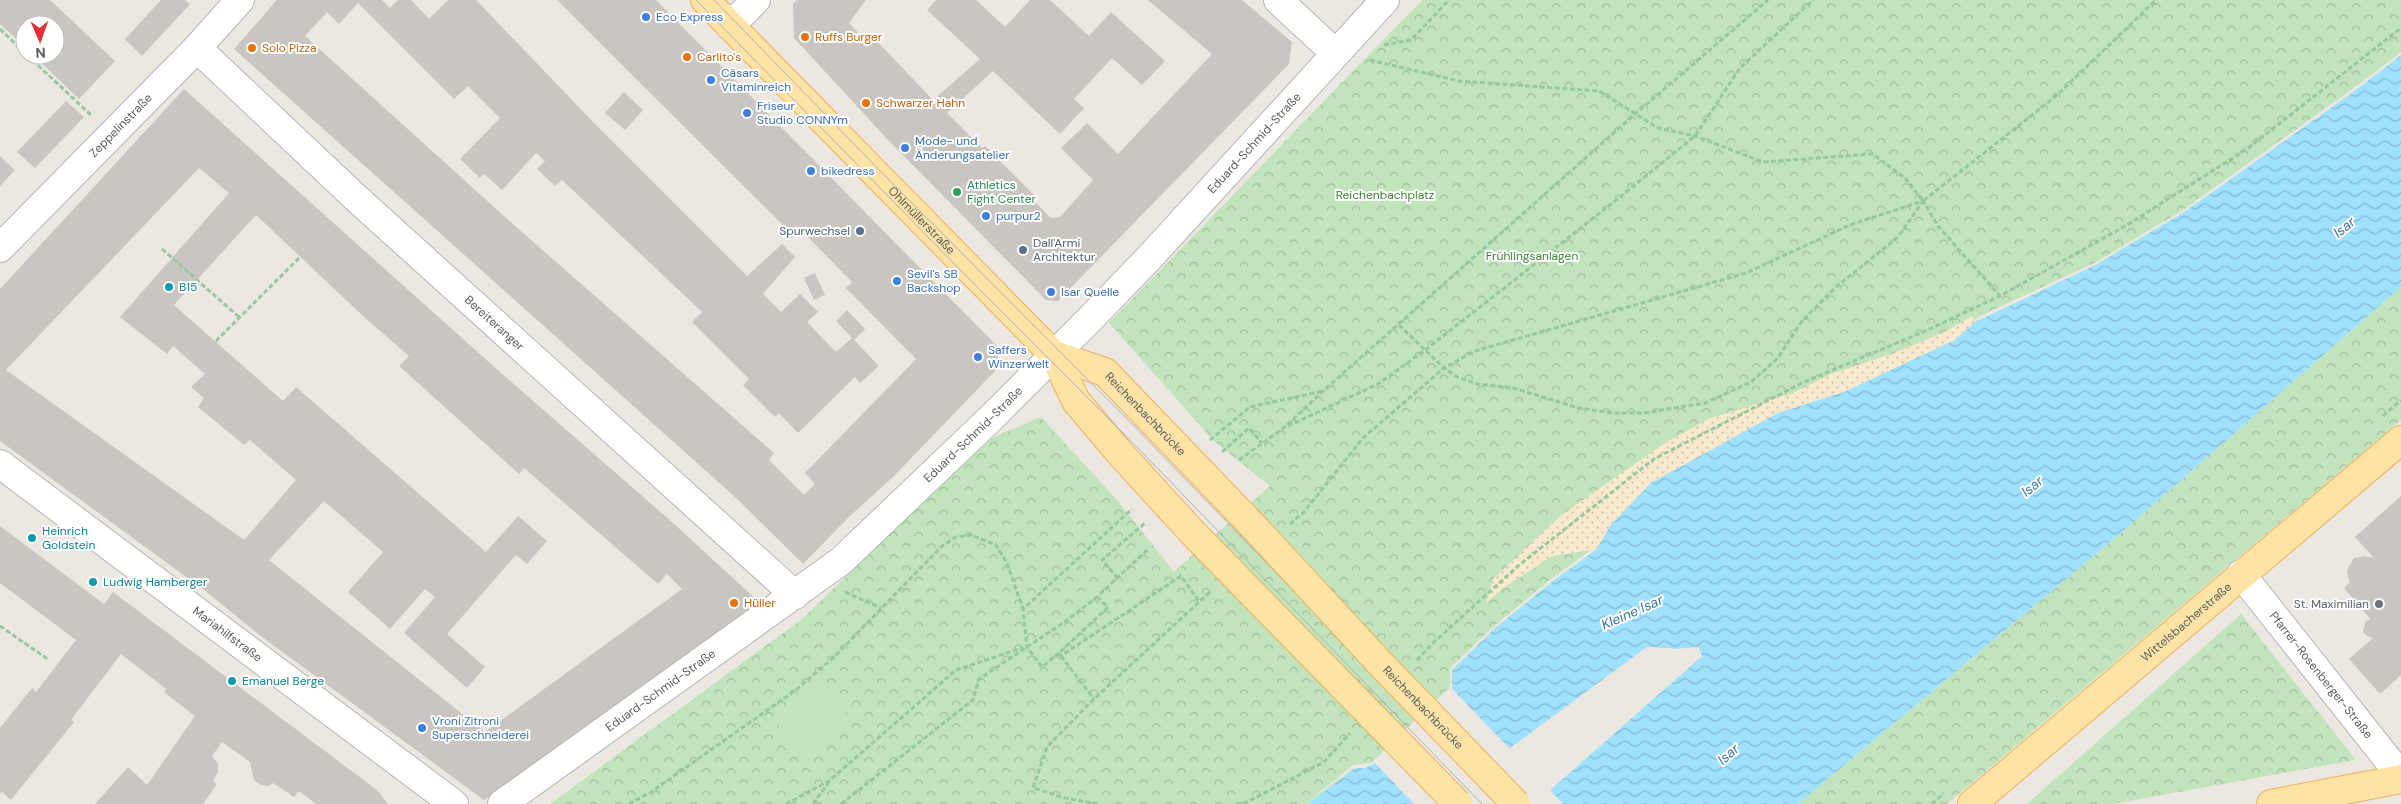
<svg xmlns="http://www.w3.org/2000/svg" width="2401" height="804" viewBox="0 0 2401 804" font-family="'DM Sans',sans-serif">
	<defs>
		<pattern id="forest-crowns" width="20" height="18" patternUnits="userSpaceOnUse" patternTransform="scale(1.25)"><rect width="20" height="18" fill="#c2e4bd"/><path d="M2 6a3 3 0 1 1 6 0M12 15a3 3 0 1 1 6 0" fill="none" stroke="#a1bc9d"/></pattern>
		<pattern id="sand-dots" width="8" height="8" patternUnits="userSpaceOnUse" patternTransform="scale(1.25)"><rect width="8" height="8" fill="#f9e9cf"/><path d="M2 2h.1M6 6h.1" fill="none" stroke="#cdc0ab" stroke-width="1.8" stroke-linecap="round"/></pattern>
		<pattern id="water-waves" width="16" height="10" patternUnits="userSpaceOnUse" patternTransform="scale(1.25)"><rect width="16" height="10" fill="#a0e1fd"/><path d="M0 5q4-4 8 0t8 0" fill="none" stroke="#85bad0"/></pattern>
	</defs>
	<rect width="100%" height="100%" fill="#ece8e1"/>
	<g fill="url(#forest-crowns)">
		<path d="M1422 0H2401V55L2184 212 2097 264 1975 322 1955 340 1844 392 1778 413 1651 483 1597 549 1372 765 1354 768 1308 804H550L801 620 985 441 1041 417 1118 501 1174 572 1270 486 1215 442 1109 323Z"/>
		<path d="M2401 287V420L1947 804H1798L2121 533Z"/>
		<path d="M2241 614 2356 760 2112 804H2027Z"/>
	</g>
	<path fill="url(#sand-dots)" d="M1972 316 1975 322 1955 340 1844 392 1778 413 1651 483 1610 526 1597 549 1552 556 1502 589 1486 603 1493 579 1560 516 1665 443 1708 419 1793 393 1829 375 1894 353 1945 332Z"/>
	<path fill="#c2e4bd" d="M822 684 850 718 805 756 776 722Z"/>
	<path fill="url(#water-waves)" d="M2401 55V287L2121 533 1798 804H1534L1702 656 1698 647 1678 649 1647 647 1434 804H1308L1355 768H1364L1372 765 1453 688 1452 670 1495 628 1553 581 1597 549 1610 526 1651 483 1778 413 1844 392 1955 340 1975 322 2097 264 2184 212 2353 92Z"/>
	<g fill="#ece8e1">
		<path d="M2401 52V55L2353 92 2184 212 2097 264 1975 322 1974 319 2096 262 2183 210 2351 90Z"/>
		<path d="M1597 549 1553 581 1495 628 1452 670V689L1510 749 1647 647 1678 649 1698 647 1702 656 1550 790 1563 804H1531L1699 656 1696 650 1648 649 1438 804H1414L1375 763 1364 768H1354L1305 804 1353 765 1371 763 1450 687V668L1493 627 1551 579 1591 550Z"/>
	</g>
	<g fill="#c9c5c0" fill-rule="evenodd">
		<path d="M0 0H50L115 61 79 99 33 55H55V25H25V47L0 24Z"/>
		<path d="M161 0H185L190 4 142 56 125 39Z"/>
		<path d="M277 0H382L390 8 398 0H411L429 19 448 0H476L596 125 747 276 782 244 795 257 763 294 781 312 800 294 818 312 807 322 836 352 852 338 836 321 847 310 865 329 854 340 879 366 860 383 855 377 798 433 779 413 775 417 743 385 749 379 692 322 702 312 562 180 555 186 537 169 545 161 536 153 502 190 484 174 480 178 460 159 500 118 468 86 454 99 358 3 339 24 327 12 305 36 514 225 774 453 769 460 804 495 815 484 805 473 916 359 846 288 852 282 801 230 794 236 557 0H656L999 348 996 370 894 476 849 517 803 564 734 496 234 49Z"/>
		<path d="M797 0H866L849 23 867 42 873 37 933 100 980 59 927 10 936 0H976L1005 27 1030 0H1050L1089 36 1111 12 1165 61 1142 85 1112 58 1074 99 1084 108 1060 134 993 71 947 113 982 148 985 146 1036 197 1033 200 1051 218 1060 217 1093 180 1061 148 1087 123 1118 154 1212 54 1148 0H1242L1292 42 1289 64 1058 301 1046 300 890 142 794 38 793 4Z"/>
		<path d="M184 89 501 373 672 522 760 603 484 800 258 634 204 590 0 441V289ZM199 168 229 193 120 317 167 354 173 346 205 374 191 387 204 398 198 407 244 445 250 440 296 480 244 540 6 370ZM256 215 364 317 409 356 399 366 519 474 524 468 658 584 667 574 682 589 485 732 269 560 324 501 383 552 348 592 390 629 425 589 435 597 404 633 467 688 485 667 447 634 516 555 527 564 547 541 518 516 486 552 296 387 283 401 174 305Z"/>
		<path d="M624 92 643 110 625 130 605 113Z"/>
		<path d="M66 101 84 117 35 168 17 152Z"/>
		<path d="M0 156 15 170 0 186Z"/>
		<path d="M815 273 825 295 814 300 804 278Z"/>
		<path d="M2401 496V675L2380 694 2349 659 2373 638 2367 636 2363 632 2365 622 2370 619 2344 588 2350 582 2347 573 2348 568 2354 558 2365 556 2374 558 2355 537Z"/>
		<path d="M0 526 104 604 113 592 377 790 388 804H316L299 791 294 797 273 783 269 786 261 785 254 780 250 762 222 742 212 756 218 764V772L213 781 217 784 203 804H95L128 767 147 785 195 716 164 692 166 689 121 654 71 720 74 722 11 800 2 792 0 794V728L32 688 36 692 76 640 0 583Z"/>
	</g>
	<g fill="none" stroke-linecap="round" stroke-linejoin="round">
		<defs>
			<g id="minor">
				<path d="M1278 0 1335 53"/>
				<path d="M730 26 756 0"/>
				<path id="s1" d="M197 48 355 197 795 595"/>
				<path id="s2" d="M0 248 197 48 240 0"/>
				<path id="s3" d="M0 464 454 804"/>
				<path id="s4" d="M2241 574 2401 776"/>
				<path id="s5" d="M502 804 841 561 991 418 1090 319 1149 258 1385 0"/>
			</g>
			<g id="major">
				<path id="s6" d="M705 0 1054 355 1076 401 1118 451 1191 531"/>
				<path id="s7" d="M1054 355 1105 372 1255 528"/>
				<path id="s8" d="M1972 804 2401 440"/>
				<path d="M2271 804 2401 779"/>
			</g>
		</defs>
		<use href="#minor" stroke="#b1b5b8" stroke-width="30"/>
		<use href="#major" stroke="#eeaf58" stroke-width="30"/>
		<g stroke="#97c79f" stroke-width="3" stroke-dasharray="5 2.5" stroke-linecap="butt">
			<path d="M0 29 25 53"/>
			<path d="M1384 45 1411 40 1449 0"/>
			<path d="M27 55 91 115"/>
			<path d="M1370 60 1459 81 1599 91 1658 128 1695 136 1763 162 1873 154 1906 179 1923 201 2055 97 2156 0"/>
			<path d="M162 249 239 317"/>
			<path d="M1399 325 1444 368 1457 377 1478 384 1513 388 1579 408 1612 413H1644L1705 403 1751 382 1777 359 1802 321 1836 287 1898 237 1923 201"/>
			<path d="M216 341 300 257"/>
			<path d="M2383 416 2401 400"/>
			<path d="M1288 426 1378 384 1424 351 1615 201 1695 136 1740 68 1813 0"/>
			<path d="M1210 440 1250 407 1323 391"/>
			<path d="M1222 452 1249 428 1262 443"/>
			<path d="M1239 460 1285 427 1323 391 1634 115 1768 0"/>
			<path d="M1290 524 1304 512 1363 438 1444 368 1475 351 1746 273 1850 225 1923 201 1938 226 2000 296"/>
			<path d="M1118 578 1102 560 1145 523"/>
			<path d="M845 592 881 608"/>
			<path d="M1097 597 1108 607 1059 653 1061 656 1181 576 1199 601"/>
			<path d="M0 626 49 660"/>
			<path d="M1059 653 1042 667 1027 647 1023 609 1132 509"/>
			<path d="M1061 656 1094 699"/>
			<path d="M1417 660 1434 642 1518 566 1654 459 1804 382 1923 332 2000 296 2127 225 2247 149 2401 28"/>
			<path d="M629 804 651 792 796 690 834 657 941 547 956 537 971 535 996 545 1007 563 1023 609"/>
			<path d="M786 804 829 781 956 670 1022 648"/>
			<path d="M813 804 829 782"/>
			<path d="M841 804 973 700 979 679 1066 621 1097 597 1147 550"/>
			<path d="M1098 804 1065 798 1033 788 1047 747 1094 699 1211 591"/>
			<path d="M1236 804 1245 803 1324 762 1350 733"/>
			<path d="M1932 804 1944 793"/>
		</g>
		<use href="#minor" stroke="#fff" stroke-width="28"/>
		<use href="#major" stroke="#fde3a5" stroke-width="28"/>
		<g stroke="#b0b1b1" stroke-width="1">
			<path d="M696 0 979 289 1132 442 1482 804"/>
			<path d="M714 0 892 183 1131 423 1500 804"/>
		</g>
		<defs>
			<g id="major-bridge">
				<path id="s9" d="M1255 528 1378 661 1516 804"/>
				<path d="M1191 531 1458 804"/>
			</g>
		</defs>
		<use href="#major-bridge" stroke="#eeaf58" stroke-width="30" stroke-linecap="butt"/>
		<use href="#major-bridge" stroke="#fde3a5" stroke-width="28"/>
	</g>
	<g fill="#3f7fe0" stroke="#fff" stroke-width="2">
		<circle cx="646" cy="17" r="5"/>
		<circle cx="711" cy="80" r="5"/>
		<circle cx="747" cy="113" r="5"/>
		<circle cx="905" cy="148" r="5"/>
		<circle cx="811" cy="171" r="5"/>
		<circle cx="986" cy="216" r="5"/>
		<circle cx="897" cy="281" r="5"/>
		<circle cx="1051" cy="292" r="5"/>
		<circle cx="978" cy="357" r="5"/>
		<circle cx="422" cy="728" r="5"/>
	</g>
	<g fill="#e8710a" stroke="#fff" stroke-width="2">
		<circle cx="805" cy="37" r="5"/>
		<circle cx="252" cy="48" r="5"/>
		<circle cx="687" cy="57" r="5"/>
		<circle cx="866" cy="103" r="5"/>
		<circle cx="734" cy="603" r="5"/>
	</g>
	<circle fill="#2e9e5b" stroke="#fff" stroke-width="2" cx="957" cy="192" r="5"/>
	<g fill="#5c6f8a" stroke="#fff" stroke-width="2">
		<circle cx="860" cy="231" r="5"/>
		<circle cx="1023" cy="250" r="5"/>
	</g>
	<g fill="#0f9aa8" stroke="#fff" stroke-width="2">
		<circle cx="169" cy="287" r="5"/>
		<circle cx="32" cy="538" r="5"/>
		<circle cx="93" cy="582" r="5"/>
		<circle cx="232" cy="681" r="5"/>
	</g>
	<circle fill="#6b7280" stroke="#fff" stroke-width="2" cx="2379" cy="604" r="5"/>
	<g text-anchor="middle" stroke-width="4" stroke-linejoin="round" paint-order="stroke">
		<g font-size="12" fill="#366cbe" stroke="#fff" text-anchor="start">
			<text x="656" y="21">Eco Express</text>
			<text x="721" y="77">Cäsars<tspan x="721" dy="14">Vitaminreich</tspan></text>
			<text x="757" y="110">Friseur<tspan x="757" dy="14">Studio CONNYm</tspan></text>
			<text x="915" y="145">Mode- und<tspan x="915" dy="14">Änderungsatelier</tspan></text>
			<text x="821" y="175">bikedress</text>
			<text x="996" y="220">purpur2</text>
			<text x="907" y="278">Sevil's SB<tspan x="907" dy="14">Backshop</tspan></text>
			<text x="1061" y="296">Isar Quelle</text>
			<text x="988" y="354">Saffers<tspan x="988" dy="14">Winzerwelt</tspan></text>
			<text x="432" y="725">Vroni Zitroni<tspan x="432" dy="14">Superschneiderei</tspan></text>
		</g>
		<g font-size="12" fill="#c56008" stroke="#fff" text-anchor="start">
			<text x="815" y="41">Ruffs Burger</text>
			<text x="262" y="52">Solo Pizza</text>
			<text x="697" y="61">Carlito's</text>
			<text x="876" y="107">Schwarzer Hahn</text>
			<text x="744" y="607">Hüller</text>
		</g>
		<g font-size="12" fill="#595e61" stroke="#fff">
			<text dy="4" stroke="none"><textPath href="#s2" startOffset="172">Zeppelinstraße</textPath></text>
			<text dy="4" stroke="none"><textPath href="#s5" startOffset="1005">Eduard-Schmid-Straße</textPath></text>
			<text dy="4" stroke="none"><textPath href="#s6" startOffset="309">Ohlmüllerstraße</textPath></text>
			<text dy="4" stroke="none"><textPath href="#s1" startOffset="405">Bereiteranger</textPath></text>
			<text dy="4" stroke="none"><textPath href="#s7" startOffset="112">Reichenbachbrücke</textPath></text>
			<text dy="4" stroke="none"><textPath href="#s5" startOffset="600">Eduard-Schmid-Straße</textPath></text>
			<text dy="4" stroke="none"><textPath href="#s8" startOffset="281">Wittelsbacherstraße</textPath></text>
			<text dy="4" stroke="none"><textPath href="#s3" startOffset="284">Mariahilfstraße</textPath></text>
			<text dy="4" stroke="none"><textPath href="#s4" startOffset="129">Pfarrer-Rosenberger-Straße</textPath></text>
			<text dy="4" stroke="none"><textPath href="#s5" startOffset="195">Eduard-Schmid-Straße</textPath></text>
			<text dy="4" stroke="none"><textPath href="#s9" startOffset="246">Reichenbachbrücke</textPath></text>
		</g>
		<g font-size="12" fill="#27864d" stroke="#fff" text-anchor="start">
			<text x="967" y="189">Athletics<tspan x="967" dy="14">Fight Center</tspan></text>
		</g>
		<g font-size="12" fill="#3d8436" stroke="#fff">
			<text x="1385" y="199">Reichenbachplatz</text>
			<text x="1532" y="260">Frühlingsanlagen</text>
		</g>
		<g font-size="12" fill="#4e5e75" stroke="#fff" text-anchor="end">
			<text x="850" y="235">Spurwechsel</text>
			<text x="1033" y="247" text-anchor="start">Dall'Armi<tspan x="1033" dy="14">Architektur</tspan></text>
		</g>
		<g font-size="12" fill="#0d838f" stroke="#fff" text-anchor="start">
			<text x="179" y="291">B15</text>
			<text x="42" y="535">Heinrich<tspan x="42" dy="14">Goldstein</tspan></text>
			<text x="103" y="586">Ludwig Hamberger</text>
			<text x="242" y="685">Emanuel Berge</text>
		</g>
		<g font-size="12" fill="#5b616d" stroke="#fff" text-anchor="end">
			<text x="2369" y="608">St. Maximilian</text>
		</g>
		<g font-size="14" font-style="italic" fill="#39779c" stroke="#fff">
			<text transform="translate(2344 227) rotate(-40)" y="5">Isar</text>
			<text transform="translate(2032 486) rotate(-40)" y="5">Isar</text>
			<text transform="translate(1632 612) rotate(-24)" y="5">Kleine Isar</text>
			<text transform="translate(1728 754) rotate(-42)" y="5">Isar</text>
		</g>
	</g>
	<g transform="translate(40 40) rotate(178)"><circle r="24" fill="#ffffff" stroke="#bdbfc0"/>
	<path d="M0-4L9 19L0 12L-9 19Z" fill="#e52e39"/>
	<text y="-8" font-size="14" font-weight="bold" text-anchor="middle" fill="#595e61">N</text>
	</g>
</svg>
